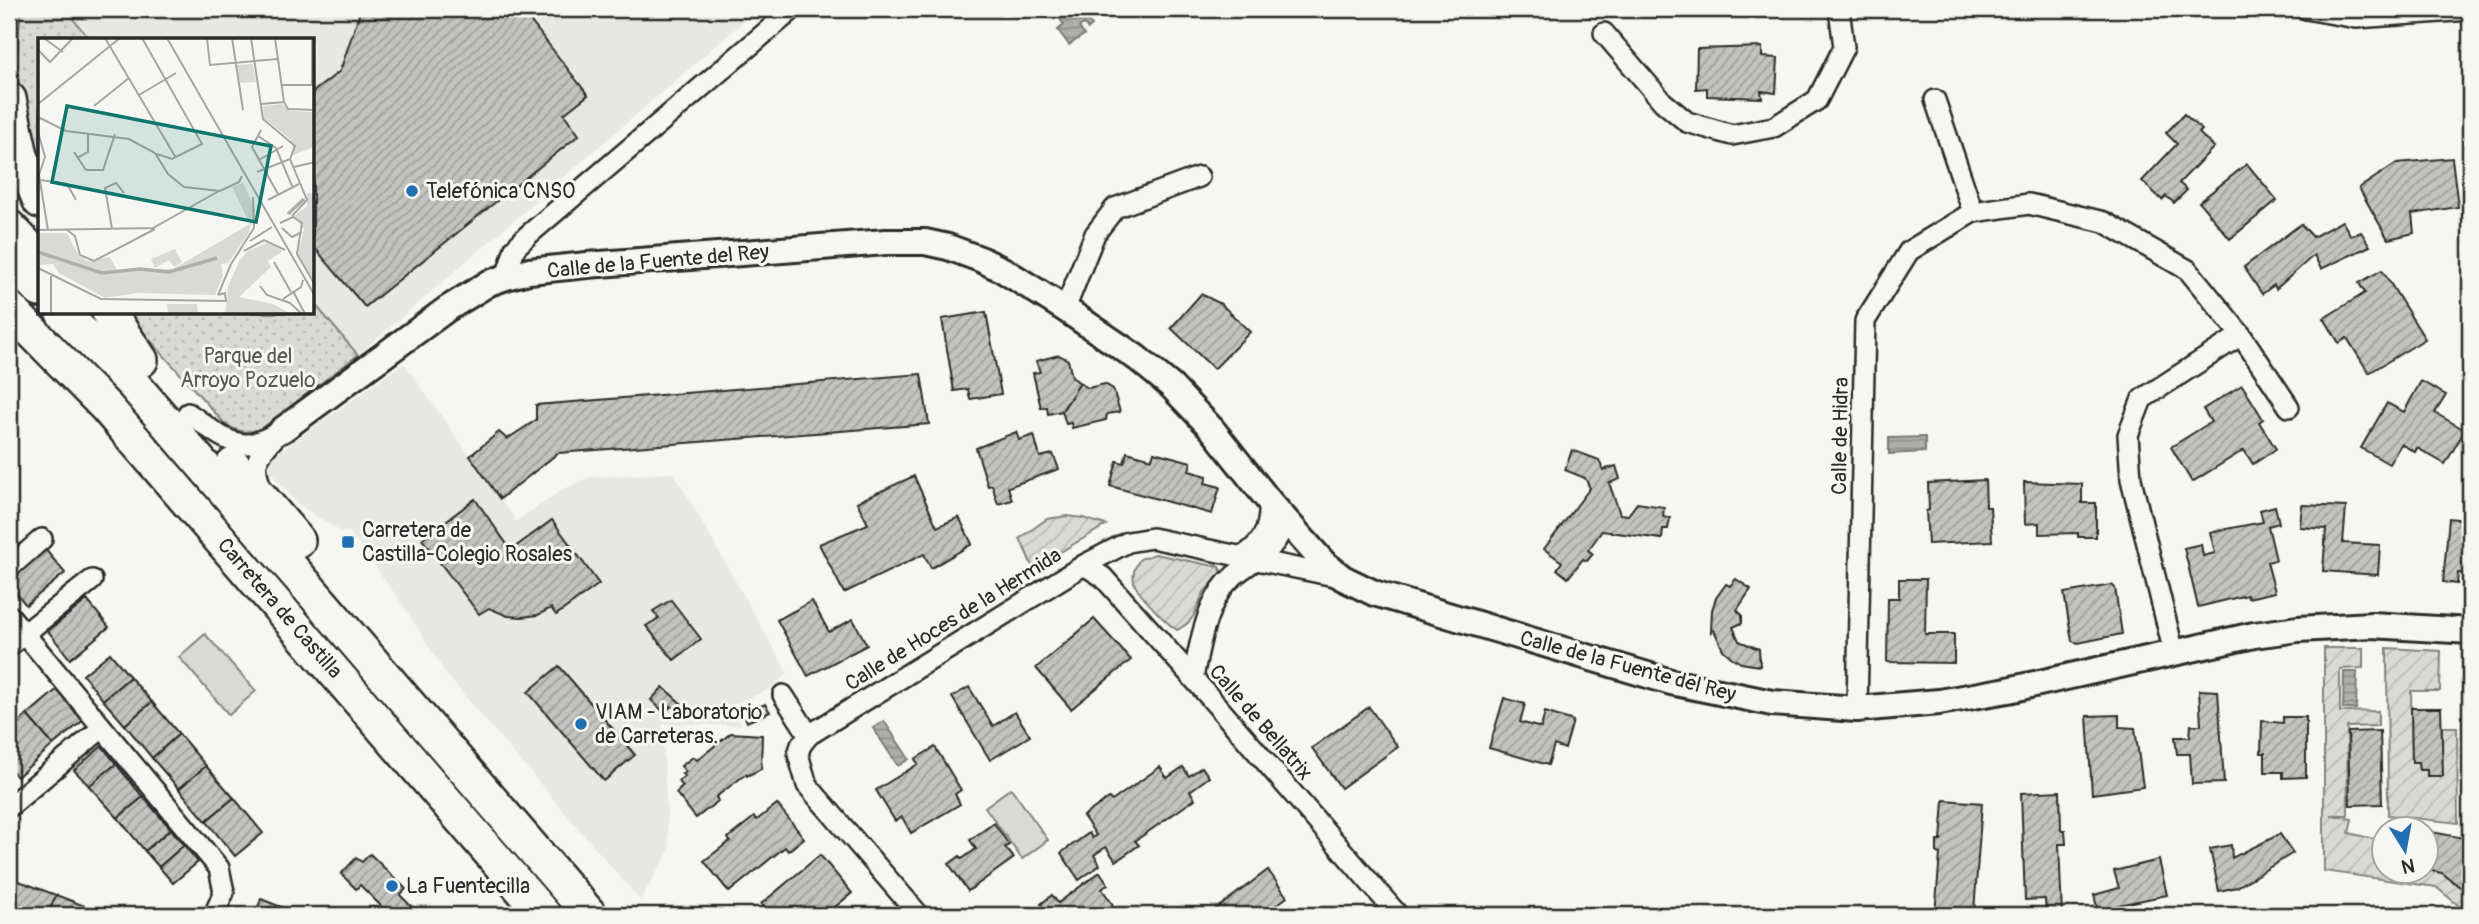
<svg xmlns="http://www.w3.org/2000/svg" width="2479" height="924" viewBox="0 0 2479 924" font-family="Pangolin,sans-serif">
	<defs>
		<pattern id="grass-dots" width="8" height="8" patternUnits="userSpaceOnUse" patternTransform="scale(1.75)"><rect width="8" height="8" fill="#d9d9d5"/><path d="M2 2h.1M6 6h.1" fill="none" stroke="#babab7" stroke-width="1.8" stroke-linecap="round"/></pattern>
		<pattern id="garden-furrows" width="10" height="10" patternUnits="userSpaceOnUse" patternTransform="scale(1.75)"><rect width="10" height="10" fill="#d9d9d5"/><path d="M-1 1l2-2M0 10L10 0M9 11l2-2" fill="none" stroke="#babab7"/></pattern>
		<pattern id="water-rules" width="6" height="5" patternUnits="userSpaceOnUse" patternTransform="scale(1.75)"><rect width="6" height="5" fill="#aeaeab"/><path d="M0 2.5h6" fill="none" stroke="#8e8e8b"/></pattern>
		<pattern id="building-hatch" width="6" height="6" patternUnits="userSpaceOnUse" patternTransform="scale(1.75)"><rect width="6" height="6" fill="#c3c3c0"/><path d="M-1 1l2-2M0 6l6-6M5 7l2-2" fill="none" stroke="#9f9f9c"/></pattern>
	</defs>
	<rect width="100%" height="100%" fill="#f6f6f2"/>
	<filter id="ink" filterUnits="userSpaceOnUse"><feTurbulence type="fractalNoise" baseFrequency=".0143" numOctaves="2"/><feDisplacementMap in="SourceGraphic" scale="14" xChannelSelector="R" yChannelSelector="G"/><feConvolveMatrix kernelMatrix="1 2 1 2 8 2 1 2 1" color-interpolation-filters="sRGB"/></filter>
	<g filter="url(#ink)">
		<g fill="#e7e7e3">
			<path d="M68 9H758L358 355 313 302V40H90L74 20Z"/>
			<path d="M404 363 516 521 562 490 590 477 674 473 788 674 768 690 734 704 741 725 662 724 669 851 640 900 446 674 405 608 350 532H341L298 504 270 472 272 457Z"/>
		</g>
		<g fill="url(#grass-dots)" stroke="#828280" stroke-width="2">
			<path d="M21 9H68L74 20 90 40H40V169L32 146 16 69Z"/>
			<path d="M313 302 358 355 266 425C250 435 239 433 224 423L126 313H313Z"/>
		</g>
		<g fill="url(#garden-furrows)" stroke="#828280" stroke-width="2">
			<path d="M1067 516 1083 518 1106 525 1033 568 1020 538 1047 519Z"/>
			<path d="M1155 554 1219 567 1223 574C1217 580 1207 587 1203 594 1194 611 1197 620 1177 630 1168 625 1139 595 1135 585 1131 575 1135 567 1140 559Z"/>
			<path d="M2324 648H2363V668L2340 669V712L2378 711V726L2347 727 2348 815H2331L2352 819 2349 833 2378 840 2382 826 2389 827 2388 829 2384 830V872L2427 870 2442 873 2470 893V915L2436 887 2324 871Z"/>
			<path d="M2387 648 2441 651 2440 691H2411L2412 761 2418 762 2419 770H2427V776H2442V727H2457L2458 823 2388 815Z"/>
		</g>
		<g fill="#d9d9d5" stroke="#828280" stroke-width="2">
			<path d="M205 634 256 691 229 715 179 657Z"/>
			<path d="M1011 788 1048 840 1022 859 985 807Z"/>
		</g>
		<g fill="url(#water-rules)" stroke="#7a7a78" stroke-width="2">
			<path d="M1053 9H1080L1092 26 1088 29 1084 24 1079 27 1084 35 1069 45 1058 30 1064 25Z"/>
			<path d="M1925 437V452L1889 454V438Z"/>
			<path d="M2344 672H2357L2356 709H2343Z"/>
			<path d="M884 721 909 759 898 766 873 728Z"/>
		</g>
		<g fill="url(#building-hatch)" stroke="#2b2b2b" stroke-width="2">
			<path d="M361 9H521L588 95 564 114 579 135 365 307 313 246V92L340 71Z"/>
			<path d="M1762 47V57L1778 58 1776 93 1761 91 1762 98 1707 96V88L1696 89 1697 49Z"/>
			<path d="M2184 114 2202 130 2199 133 2214 147 2179 183 2187 190 2174 203 2166 196 2162 200 2142 181 2177 144 2166 133Z"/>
			<path d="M2452 158 2458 207 2412 214 2414 233 2388 239 2359 188 2397 163Z"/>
			<path d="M2247 164 2277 200 2230 239 2199 202Z"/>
			<path d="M2342 221 2351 236 2361 232 2370 246 2321 269 2314 255 2276 289 2274 285 2262 294 2244 267 2301 224 2313 237Z"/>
			<path d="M2382 270 2425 339 2369 373 2347 338 2339 343 2324 318 2365 293 2359 283Z"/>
			<path d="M1201 294 1221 304 1250 332 1214 369 1171 328Z"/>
			<path d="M986 312 1001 394 970 399 968 389 954 391 942 319Z"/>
			<path d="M1059 355 1068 360 1072 377 1080 383 1062 411 1048 414 1047 407 1041 408 1033 373 1040 372 1036 361Z"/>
			<path d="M921 374 929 424 558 453 500 499 470 456 499 432 507 439 536 420V405Z"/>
			<path d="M2421 381 2446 395 2435 413 2465 430 2445 464 2417 448 2415 452 2401 444 2389 464 2361 448 2387 403 2404 412Z"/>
			<path d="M1080 383 1088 388 1105 384 1113 389 1120 412 1107 414 1106 420 1072 428 1071 423 1066 424 1062 411Z"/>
			<path d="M2242 385 2263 419 2259 422 2276 449 2253 464 2244 450 2192 482 2171 447 2211 422 2203 409Z"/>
			<path d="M1016 432 1019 440 1034 435 1040 457 1053 454 1059 469 1008 487 1012 500 998 504 992 485 988 486 976 448Z"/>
			<path d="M1572 450 1599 460 1603 470 1616 466 1620 479 1609 483 1620 514 1628 515 1637 503 1664 507 1663 517 1670 518 1668 529H1663L1662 539 1602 531 1588 550 1593 554 1587 561 1583 559 1568 578 1557 569 1562 562 1544 549 1590 488 1585 478 1565 470Z"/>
			<path d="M1127 452 1152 459 1154 452 1191 462 1189 471 1207 476 1205 483 1220 487 1212 514 1110 486 1117 461 1124 463Z"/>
			<path d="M914 476 937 527 959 517 972 544 931 568 924 554 844 593 819 544 868 524 857 502Z"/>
			<path d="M1985 480 1986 507H1990L1992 541 1928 544 1926 511 1929 510 1928 483Z"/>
			<path d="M2024 482 2082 484V503H2096V537H2078V533L2039 534V523L2025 524Z"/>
			<path d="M475 499 511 550 552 520 599 584 556 615 551 608 538 615 522 617 508 616 489 608 479 614 422 539Z"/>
			<path d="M2302 505 2346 507 2343 543 2380 545 2378 575 2323 571 2326 529 2300 527Z"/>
			<path d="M2275 506 2279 523 2268 526 2276 560 2267 562 2275 592 2248 598 2247 595 2198 607 2184 548 2201 544 2203 556 2215 553 2210 532 2263 522 2260 510Z"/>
			<path d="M2466 512H2470V574L2458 573 2457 584 2443 582 2449 518 2466 520Z"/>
			<path d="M45 549 65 573 26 605 9 584V578Z"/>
			<path d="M1736 579 1751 589 1737 610 1742 615V623L1733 627 1739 641 1759 649 1760 666 1741 663 1731 657 1723 650 1714 630 1711 632 1712 610 1716 598 1726 584 1730 586Z"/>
			<path d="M1899 579H1926L1925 634H1954V663L1887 662 1888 598H1899Z"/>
			<path d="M2112 585 2115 588 2122 634 2078 643 2072 641 2064 593Z"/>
			<path d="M87 600 109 627 70 659 48 631Z"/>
			<path d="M671 600 701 639 674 660 646 626 659 618 653 611Z"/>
			<path d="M812 601 829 632 853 619 867 645 808 676 777 620Z"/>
			<path d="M1094 619 1131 660 1071 709 1036 668Z"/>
			<path d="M110 653 130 677 103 700 83 675Z"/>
			<path d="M559 666 635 755 604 781 528 692Z"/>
			<path d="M130 677 152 702 125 725 103 700Z"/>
			<path d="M60 687 86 718 53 745 27 715Z"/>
			<path d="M663 687 683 705 678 710 671 706 665 713 651 700Z"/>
			<path d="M969 687 993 726 1015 712 1030 736 990 760 952 697Z"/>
			<path d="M2199 690 2218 691 2224 783 2192 784 2190 754H2177L2175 737H2190L2191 725H2201Z"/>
			<path d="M1504 698 1525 704 1520 722 1541 728 1545 712 1573 721 1565 749 1554 745 1548 765 1489 748Z"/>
			<path d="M152 702 179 734 152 758 125 725Z"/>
			<path d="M765 704 770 712 747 722 744 714Z"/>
			<path d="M1369 707 1398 747 1341 788 1312 748Z"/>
			<path d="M2411 708H2441L2443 776H2427V770H2419L2418 762H2412Z"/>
			<path d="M27 715 53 745 17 777 9 767V732Z"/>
			<path d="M2119 715V727L2135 728 2143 787 2092 794 2087 716Z"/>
			<path d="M2283 717H2306V777L2283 778V772H2265V753H2261L2262 721 2283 723Z"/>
			<path d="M2380 731 2382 804 2350 805 2348 732Z"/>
			<path d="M731 733 762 735 761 769 747 776 746 774 716 797 718 801 696 818 676 793 683 786 678 781 685 776 682 774 686 772 681 766 693 757 697 760Z"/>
			<path d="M179 734 206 766 179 789 152 758Z"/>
			<path d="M102 746 116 764 89 786 74 770Z"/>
			<path d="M935 747 961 790 955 794 960 804 911 833 902 817 895 821 876 790 918 764 915 759Z"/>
			<path d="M116 764 143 797 118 818 89 786Z"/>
			<path d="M206 766 234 798 206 821 179 789Z"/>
			<path d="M1160 767 1167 778 1183 767 1189 776 1202 767 1209 777 1190 791 1195 799 1135 841 1139 845 1116 861 1106 847 1094 855 1100 865 1079 880 1061 853 1089 833 1092 838 1096 835 1083 816 1109 798 1112 801Z"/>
			<path d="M2060 791 2061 830H2065L2066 844H2059L2062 915H2046L2045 899 2025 900 2021 793Z"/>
			<path d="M143 797 171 829 145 851 118 818Z"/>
			<path d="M234 798 263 833 235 856 206 821Z"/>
			<path d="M1944 800 1982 803 1974 912 1954 911V915H1935L1940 854 1937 853V841H1941Z"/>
			<path d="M777 804 804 838 788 851 785 847 729 892 704 861 730 841 728 838 754 817 757 820Z"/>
			<path d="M994 823 1009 845 1005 847 1014 858 968 891 949 864 960 856 962 859 976 849 970 840Z"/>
			<path d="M171 829 184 845 159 867 145 851Z"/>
			<path d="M2426 831 2470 839V854L2467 867 2470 870 2469 894 2442 873 2426 870Z"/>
			<path d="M2280 834 2293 853 2237 887 2219 891 2210 849 2231 845 2232 858Z"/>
			<path d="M184 845 198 862 173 883 159 867Z"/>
			<path d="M370 854 406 889 400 895 412 907 408 911 412 915H390L360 885 356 889 341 874 356 858 362 862Z"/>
			<path d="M820 855 852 893 825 915H759L766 909 761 904Z"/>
			<path d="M2159 860 2167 895 2114 906 2117 915H2099L2094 895 2119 888 2114 871Z"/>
			<path d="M1268 870 1287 897 1263 915H1221L1216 909Z"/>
			<path d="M1100 872 1108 884 1102 889 1113 905 1099 915H1094L1092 912 1087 915H1082L1080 912 1076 915H1049L1041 904 1052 895 1058 903Z"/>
			<path d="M9 876 19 881 9 906Z"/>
			<path d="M19 881 56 895 48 915H9V906Z"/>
			<path d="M56 895 103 913 102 915H48Z"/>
			<path d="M261 899 299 914 298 915H255Z"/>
		</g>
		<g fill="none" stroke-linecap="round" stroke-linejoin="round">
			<defs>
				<g id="minor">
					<path d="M2306 9 2356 18 2470 10"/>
					<path d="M1604 33 1663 102 1687 122 1732 135 1774 127 1817 100 1844 47 1839 9"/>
					<path d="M1935 100 1973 212"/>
					<path d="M506 277 515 248 527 236 793 9"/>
					<path d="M1065 309 1095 234 1115 208 1199 177"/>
					<path d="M188 413C205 424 225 444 246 444 259 444 272 435 282 430"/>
					<path d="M262 490C251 461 257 457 277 435"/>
					<path d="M1246 554C1266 540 1270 524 1269 501"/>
					<path d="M1084 565 1103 577 1193 678 1398 915"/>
					<path d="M9 568 42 539"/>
					<path d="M9 615 219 868 224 892 214 915"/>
					<path d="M9 646 92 580"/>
					<path d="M2174 653 2131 479 2128 435 2142 399 2241 335"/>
					<path d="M1193 678C1199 648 1204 615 1221 590 1241 561 1277 559 1285 519"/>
					<path d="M783 695 809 735"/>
					<path d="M1857 709 1865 321 1909 251 1973 212 2029 204 2104 222 2188 270 2241 335 2289 407"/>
					<path d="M9 807 102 728"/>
					<path d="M919 915 807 785 798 754 801 745 809 735 1084 565 1128 542 1152 538 1339 577"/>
				</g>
				<path id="tertiary" d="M282 430 447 309 489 283 506 277 529 271 587 265 886 242H925L948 247 980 259 1003 270 1065 309 1137 358 1171 386 1212 429 1269 501 1323 562 1343 578 1374 593 1671 682 1772 703 1857 709 1939 702 2008 690 2254 635 2298 629 2372 625 2470 631"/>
				<g id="trunk">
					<path d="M9 99 21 156 40 201"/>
					<path d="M9 227 40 259"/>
					<path d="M9 258 40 290"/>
					<path d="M9 308 107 408 544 915"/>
					<path d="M63 313 133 384 590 915"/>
					<path d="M109 313 141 360"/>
					<path d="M233 465 298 541"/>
				</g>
			</defs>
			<use href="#minor" stroke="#2b2b2b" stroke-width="24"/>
			<use href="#tertiary" stroke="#2b2b2b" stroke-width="30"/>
			<use href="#trunk" stroke="#2b2b2b" stroke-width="38"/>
			<use href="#minor" stroke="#f6f6f2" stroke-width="19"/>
			<use href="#tertiary" stroke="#f6f6f2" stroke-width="24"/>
			<use href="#trunk" stroke="#f6f6f2" stroke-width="33"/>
		</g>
	</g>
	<g fill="#1f6fb2" stroke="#f6f6f2" stroke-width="2.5">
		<circle cx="412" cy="191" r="7"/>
		<rect x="341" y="535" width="14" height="14" rx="3.5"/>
		<circle cx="581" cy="724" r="7"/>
		<circle cx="392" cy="886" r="7"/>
	</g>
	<g text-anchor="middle" stroke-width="6" stroke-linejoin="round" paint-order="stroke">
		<g font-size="21" fill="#2b2b2b" stroke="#f6f6f2" text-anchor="start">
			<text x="426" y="198">Telefónica CNSO</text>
			<text x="362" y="537">Carretera de<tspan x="362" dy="24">Castilla-Colegio Rosales</tspan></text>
			<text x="595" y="719">VIAM - Laboratorio<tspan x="595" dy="24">de Carreteras.</tspan></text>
			<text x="406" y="893">La Fuentecilla</text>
		</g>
		<g font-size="21" fill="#2b2b2b" stroke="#f6f6f2">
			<text transform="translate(658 261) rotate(-5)" y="7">Calle de la Fuente del Rey</text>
			<text transform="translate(1840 436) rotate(-89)" y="7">Calle de Hidra</text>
			<text transform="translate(280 608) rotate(49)" y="7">Carretera de Castilla</text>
			<text transform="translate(953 619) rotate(-32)" y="7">Calle de Hoces de la Hermida</text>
			<text transform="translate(1628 666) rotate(15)" y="7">Calle de la Fuente del Rey</text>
			<text transform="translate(1261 722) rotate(49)" y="7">Calle de Bellatrix</text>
		</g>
		<g font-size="21" fill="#565656" stroke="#f6f6f2">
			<text x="248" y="363">Parque del<tspan x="248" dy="24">Arroyo Pozuelo</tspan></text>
		</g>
	</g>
	<g transform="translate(38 38)">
		<rect width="276" height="276" fill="#f6f6f2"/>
		<path d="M215 26 218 44 202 45 199 27ZM244 66 252 73 276 74V109L255 117 253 102 226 80 225 68ZM205 145 217 171 211 195 190 225 183 226 185 238 177 257 99 255 67 260 21 235 15 226 0 227V195H29L41 218 49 223 72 219 79 232 135 231 212 186 194 149Z" fill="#d9d9d5"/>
		<path d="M269 155 276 156V245L260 216 266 191 256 178 269 168ZM229 205 245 213 230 223 233 229 201 259 235 266 253 276H187L190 248 202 222 210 213ZM129 266H159L160 276H130Z" fill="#d9d9d5"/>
		<path d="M137 211 144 224 136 229 131 222 117 230 113 221ZM176 230 180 246 139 256 135 241Z" fill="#d9d9d5"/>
		<path fill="none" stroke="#aeaeab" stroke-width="3.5" d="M250 176 266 161M0 214 64 235 102 231 131 234 179 220"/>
		<path fill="none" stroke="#a5a5a2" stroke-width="2" d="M67 0 138 120M104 0 164 106 134 121 119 116M129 0 277 258M169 0 172 27 240 21M194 0 205 72M213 0 225 81 257 108 252 121M274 0V47M7 1 25 14M0 12 12 24 35 0M244 47H276M101 57 138 35M246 64 250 71 277 72M0 66 82 0M223 66 246 64 237 0M56 68 91 40M0 79 28 93 91 101 117 115 130 136 146 149 182 153 201 144 204 138M223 92 214 109 240 156M0 94 7 119 1 137 10 192M220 98 238 110 254 148M36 114 48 132H65L77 96M39 120 50 114V95M221 122 245 108M256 129 277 124M219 134 252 121 269 162 254 178M2 142 29 146 38 162M230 162 261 146M242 185 255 179 264 185 259 216 277 247M244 190 254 199 264 194M74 191 67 150 78 145 86 155M0 192 115 190 181 153M29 192 37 198 42 217 56 223 117 191M212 203 234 189M206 213 226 202 247 212M236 224 253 254M0 230 63 261 188 263 187 255 180 257M13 238V276M222 248 229 257 252 265 264 276M255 253 267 276M180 257 193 226 216 190 215 159M245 261 263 249 265 242"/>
		<path fill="#0f766e" fill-opacity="0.15" stroke="#0f766e" stroke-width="3.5" d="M29 68 233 108 218 184 14 144Z"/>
		<rect width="276" height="276" fill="none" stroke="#2b2b2b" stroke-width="3.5"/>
	</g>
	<rect width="2479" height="924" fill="none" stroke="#f6f6f2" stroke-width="35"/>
	<rect x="18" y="18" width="2444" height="889" fill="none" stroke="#2b2b2b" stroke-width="2.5" filter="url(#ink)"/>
	<g transform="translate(2405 850) rotate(169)"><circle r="33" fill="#f6f6f2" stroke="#a5a5a2" stroke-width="2"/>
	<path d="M0-5L12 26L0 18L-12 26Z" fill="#1f6fb2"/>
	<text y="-10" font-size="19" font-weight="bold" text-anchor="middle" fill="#2b2b2b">N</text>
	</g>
</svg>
